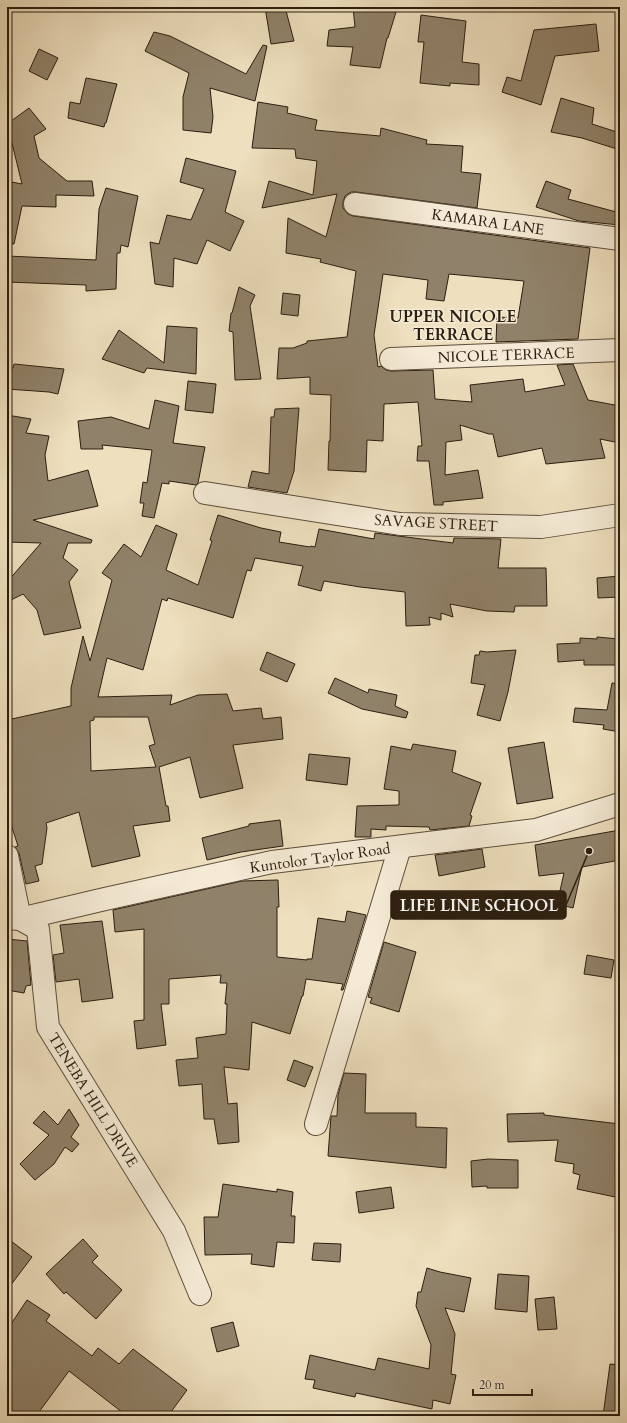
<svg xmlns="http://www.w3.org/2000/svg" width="627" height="1423" viewBox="0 0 627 1423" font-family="Cardo,serif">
	<rect width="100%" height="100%" fill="#eedfbe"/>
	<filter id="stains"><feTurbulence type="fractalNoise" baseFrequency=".005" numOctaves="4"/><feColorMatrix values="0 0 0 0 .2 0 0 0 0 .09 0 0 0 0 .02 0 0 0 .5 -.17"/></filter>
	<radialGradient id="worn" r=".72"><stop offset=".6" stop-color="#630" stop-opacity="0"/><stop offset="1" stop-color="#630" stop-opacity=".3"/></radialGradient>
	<g fill="#90826a" stroke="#2b1e0f" fill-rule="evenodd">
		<path d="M265 7H285L294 41 271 44Z"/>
		<path d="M353 7H371L396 12 388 38H387L380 68 350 65 353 47 327 46 329 30 355 27Z"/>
		<path d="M421 15 466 21 462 62 479 64V85L450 83V86L420 83 424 42H418Z"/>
		<path d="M596 24 599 51 555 56 541 105 502 92 507 77 521 81 534 30Z"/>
		<path d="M154 32 170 36 246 74 263 45 267 46 255 101 210 88 213 117 211 133 183 130V97L189 73 145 51Z"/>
		<path d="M39 49 58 58 47 80 29 71Z"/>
		<path d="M86 78 117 84 106 123H105L104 127 68 118 70 102 80 104Z"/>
		<path d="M561 98 594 108 592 124 620 133V150L582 138 551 132Z"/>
		<path d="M258 102 288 107 287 113 317 120 315 130 380 136 381 128 427 140 426 144 463 146 461 172 481 174 477 208 356 192H351L345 196 343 202V208L348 214 353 216 590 248 578 339 496 342 497 317 518 318 524 281 449 274 444 301 426 299 428 280 383 274 374 335 378 367 381 366 386 370 391 371 433 370 435 399 472 402 470 385 523 379 525 392 565 385 557 365 573 364 588 400 620 406V443L600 439 605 458 546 464 542 448 498 457 493 434H489L460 425 462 440 446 442 445 475 478 470 483 498 443 502V505H434L429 461H417L418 446H422L418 402 384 404 383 441 367 440 366 472 328 470 329 441H330L331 395 310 394V377L277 379 279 348H293L307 343V341L347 337 356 271 320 262 321 259 286 253 288 218 326 237 337 194 262 208 269 181 313 195 317 161 296 158 295 149 252 148Z"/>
		<path d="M29 108 46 129 34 136 39 158 67 181H92L94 196 56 195V207L22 206 14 244 7 243V181L22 184 10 135 7 132V124Z"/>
		<path d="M186 158 236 171 225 212 244 221 230 251 207 240 197 264 174 258 173 287 155 284 150 242 159 244 167 215 191 220 204 189 180 182Z"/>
		<path d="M546 181 571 190 568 199 620 213V225L579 221 536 207Z"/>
		<path d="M106 188 138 196 128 247 121 245 120 253H117L116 289 86 291V285L7 282V256L96 260 99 209Z"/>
		<path d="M239 287 255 295 250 306 261 379 235 380 233 332 229 331 231 313H232Z"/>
		<path d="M283 293 300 295 298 316 281 314Z"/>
		<path d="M167 326 197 328 196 374 147 368 144 373 102 359 119 330 164 363Z"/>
		<path d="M14 364 64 369 58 394 49 392 7 389V368H13Z"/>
		<path d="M188 381 216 384 213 413 185 410Z"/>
		<path d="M155 400 179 406 173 443 205 447 198 483 196 485 169 481V484L162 483 154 518 142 516 144 503H140L143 482 147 483 152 450 102 445 103 449H81L78 421 111 417 149 429Z"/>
		<path d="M299 408 294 471 287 493 248 487 252 471 269 474 271 417H274L275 409Z"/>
		<path d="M7 415 31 419 26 433 49 436 45 455 48 481 88 470 98 506 33 520 92 540 91 543H68L63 558 78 570 69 582 81 628 44 635 37 610 23 594 7 602V582L41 543 7 542Z"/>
		<path d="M218 515 261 528 281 532 279 542 310 547 311 546 315 547 319 529 374 539 375 533 453 543 454 538 501 539 498 568H546L547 606H515L514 612 487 611 450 604 453 617 441 613V620L429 617 430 625 406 626 405 592 360 587 324 581 321 591 298 585 303 566 255 558 251 571 247 570 233 618 168 598 167 601 162 599 143 670 107 658 98 697 172 695 170 705 198 695 227 694 233 711 261 708 263 719 281 717 283 739 233 745 243 788 200 798 190 757 159 767 166 806H168L170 821 133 826 140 856 92 867 79 812 46 823 47 828 42 864 35 866 39 881 26 884 19 853 15 847 18 846 7 812V805L12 803 7 787V720L71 706V688L83 636 90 661 112 580 102 573 124 544 141 557 156 525 177 534 166 570 198 585 212 541 210 540ZM94 717H148L155 744 149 746 156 767 91 771 90 721 94 720Z"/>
		<path d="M620 576V597L598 598 597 578Z"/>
		<path d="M597 637 619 639 617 665H584V660L558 662 557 644 580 643V638L597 639Z"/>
		<path d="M516 650 508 692 500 721 477 715 485 685 471 683 475 655H479L480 651 487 652Z"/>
		<path d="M267 652 295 664 287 682 260 670Z"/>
		<path d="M335 678 368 693 369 689 397 695 395 706 408 712 406 718 362 709 328 693Z"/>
		<path d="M612 683 620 684V732L603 729 604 725 573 722 575 708 607 710Z"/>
		<path d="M544 742 553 798 517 804 508 748Z"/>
		<path d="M413 744 456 751 452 772 481 783 470 815 472 816 469 826 430 830 429 827 386 826V830L371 829V837H355L357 806 399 805V791L384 789 391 746 411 750Z"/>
		<path d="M309 754 350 758 347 785 306 780Z"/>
		<path d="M280 820 283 846 241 852 207 860 202 838 249 826V824Z"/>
		<path d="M620 830V860L582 867 573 908 557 904 564 873 539 876 535 845Z"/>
		<path d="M482 849 485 867 439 876 435 855Z"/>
		<path d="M278 880 279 907H277V957L307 960V959H312L318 918 345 922 347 911 366 915 343 990H341L343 984 306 979 303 996H302L290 1034 252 1022 249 1070 224 1067 228 1104 237 1103 239 1142 218 1144 214 1119H204L202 1084 179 1086 176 1060 198 1058 196 1038 226 1034 227 1004H225L227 983H220L221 975 169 979V1004H161L166 1045 137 1049 134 1021 144 1020V929L115 932 113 910 242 881Z"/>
		<path d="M102 921 113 998 82 1002 79 979 56 982 53 955 64 953 60 925Z"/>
		<path d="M7 939 27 941 31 985 26 986 24 993 7 990Z"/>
		<path d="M384 942 416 952 399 1012 370 1003 372 998 368 997Z"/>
		<path d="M587 955 614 960 611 978 584 974Z"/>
		<path d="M294 1060 313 1067 305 1087 287 1080Z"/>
		<path d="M344 1073 366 1074 365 1113H416V1127L447 1128 446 1168 328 1156 331 1116H337L338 1095Z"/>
		<path d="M69 1109 79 1125 71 1137 79 1144 72 1152 65 1147 54 1164 35 1180 20 1164 49 1135 33 1123 44 1111 58 1125Z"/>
		<path d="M544 1113V1115L620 1124V1198L577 1189 580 1175 573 1173 574 1164 555 1161 558 1140 508 1142 507 1114Z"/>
		<path d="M488 1159 518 1160V1188H487V1186L472 1187 471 1161Z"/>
		<path d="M223 1184 277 1192V1189L293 1192 291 1216H295L294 1243 277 1242 274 1267 251 1264 252 1254 205 1255 204 1217H218Z"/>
		<path d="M391 1187 394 1208 359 1213 356 1192Z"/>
		<path d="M7 1238 32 1257 7 1290Z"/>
		<path d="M83 1239 98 1256 92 1262 122 1290 96 1319 66 1292 64 1294 46 1274Z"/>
		<path d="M314 1243 341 1244 340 1262 312 1260Z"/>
		<path d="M427 1268 440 1272 471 1278 464 1312 445 1308 455 1334 451 1374 456 1375 450 1404 433 1400 432 1409 356 1393 355 1397 313 1388 315 1380 305 1379 310 1355 375 1370 378 1358 429 1369 431 1345 416 1306 418 1292H421Z"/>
		<path d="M498 1274 529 1276 527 1312 495 1309Z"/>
		<path d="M554 1297 557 1329 538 1330 535 1299Z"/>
		<path d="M27 1300 50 1315 46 1321 92 1356 98 1348 119 1364 133 1349 187 1390 168 1416H127L69 1371 36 1416H7V1330Z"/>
		<path d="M233 1322 239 1346 217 1352 211 1328Z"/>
		<path d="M610 1364 620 1365V1416H603Z"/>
	</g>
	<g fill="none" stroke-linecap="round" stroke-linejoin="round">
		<defs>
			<g id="street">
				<path d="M355 204 620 239"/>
				<path d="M391 359 620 350"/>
				<path d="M205 493 400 524 541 527 620 515"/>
				<path d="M7 856 20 919 38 929 48 1027 174 1231 200 1294"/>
				<path d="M7 918 20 919 105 899 272 862 536 830 620 804"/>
				<path d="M316 1124 400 847"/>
			</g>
		</defs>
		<use href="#street" stroke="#5c4e3b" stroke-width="24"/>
		<use href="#street" stroke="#f4ead5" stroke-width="22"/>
	</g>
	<g text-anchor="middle" stroke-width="3" stroke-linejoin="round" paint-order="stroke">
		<g font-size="15" fill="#2b1e0f" stroke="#f4ead5">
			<text transform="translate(488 222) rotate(8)" y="5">KAMARA LANE</text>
			<text transform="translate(506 355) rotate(-2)" y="5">NICOLE TERRACE</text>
			<text transform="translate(436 523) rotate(3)" y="5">SAVAGE STREET</text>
			<text transform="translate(320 858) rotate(-8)" y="5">Kuntolor Taylor Road</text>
			<text transform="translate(93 1100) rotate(58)" y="5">TENEBA HILL DRIVE</text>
		</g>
		<g font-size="16" font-weight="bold" fill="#2b1e0f" stroke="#f4ead5">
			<text x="453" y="322">UPPER NICOLE<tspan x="453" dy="18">TERRACE</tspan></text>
		</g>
	</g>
	<path fill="none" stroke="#2b1e0f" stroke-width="1.5" d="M589 851L566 905"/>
	<circle fill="#2b1e0f" stroke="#f4ead5" stroke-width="1.5" cx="589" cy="851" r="4"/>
	<rect fill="#2b1e0f" stroke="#2b1e0f" stroke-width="1.5" x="391" y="891" width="175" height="28" rx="4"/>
	<g font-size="16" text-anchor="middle" font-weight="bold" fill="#fff">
		<text x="479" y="911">LIFE LINE SCHOOL</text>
	</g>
	<rect width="627" height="1423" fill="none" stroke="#eedfbe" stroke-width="24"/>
	<rect x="8" y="8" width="611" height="1407" fill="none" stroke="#2b1e0f" stroke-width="2"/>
	<rect x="12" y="12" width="603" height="1399" fill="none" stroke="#2b1e0f"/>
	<path d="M473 1389v6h59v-6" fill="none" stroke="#2b1e0f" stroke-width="2"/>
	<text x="479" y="1389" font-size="12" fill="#2b1e0f" stroke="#f4ead5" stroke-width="3" paint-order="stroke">20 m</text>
	<rect width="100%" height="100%" filter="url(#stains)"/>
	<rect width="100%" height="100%" fill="url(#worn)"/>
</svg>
